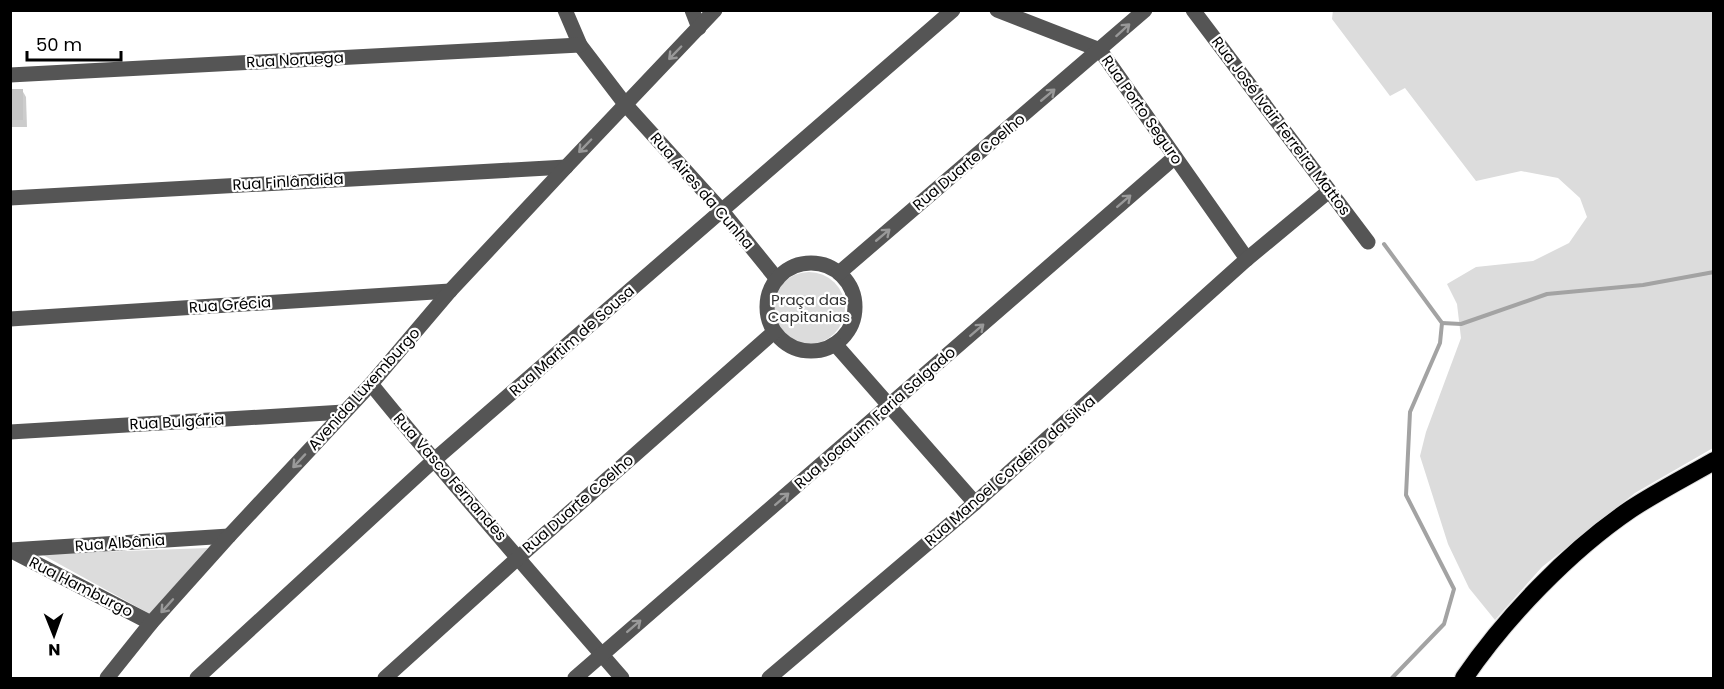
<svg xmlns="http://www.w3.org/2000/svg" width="1724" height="689" viewBox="0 0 1724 689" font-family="Poppins,sans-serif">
	<rect width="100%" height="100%" fill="#fff"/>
	<g fill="#dcdcdc">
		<path d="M1333 10 1713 11V448L1635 493 1542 567 1495 620 1469 588 1448 544 1420 456 1426 432 1461 338 1457 304 1447 284 1476 267 1533 261 1569 243 1587 217 1580 198 1558 178 1521 171 1476 181 1405 88 1390 96 1332 19Z"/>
		<circle cx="809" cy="308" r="36"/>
		<path d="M208 548 150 614 41 554Z"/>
	</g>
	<path fill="#0003" d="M22 90 26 97 27 127H10V91Z"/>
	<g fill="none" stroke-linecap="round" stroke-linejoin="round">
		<g stroke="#a3a3a3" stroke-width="4">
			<path d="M1384 244 1442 323 1440 343 1410 412 1406 495 1454 589 1444 624 1392 678"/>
			<path d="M1442 323 1461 324 1547 294 1643 285 1714 272"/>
		</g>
	</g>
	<rect fill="#c4c4c4" x="10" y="89" width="13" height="31"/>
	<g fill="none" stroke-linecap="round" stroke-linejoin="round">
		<defs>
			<path id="highway" d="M1464 678C1505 618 1569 551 1631 509 1657 492 1686 477 1714 461"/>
		</defs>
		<use href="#highway" stroke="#dbdbdb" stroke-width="20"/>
		<g stroke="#555" stroke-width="15">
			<path d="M565 10 580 45 625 104 722 211 777 279"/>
			<path d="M692 10 699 28"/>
			<path d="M997 10 1100 50 1247 259"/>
			<path d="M1193 10 1368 242"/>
			<path d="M10 75 580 45"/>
			<path d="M10 198 566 167"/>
			<circle cx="811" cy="307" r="44"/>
			<path d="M839 273 1145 10"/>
			<path d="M10 319 450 291"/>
			<path d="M835 344 975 503"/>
			<path d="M371 384C452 484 538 581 622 678"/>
			<path d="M10 432 344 412"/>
			<path d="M10 550 229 536"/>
			<path d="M10 550 151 623"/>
			<path d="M107 678 151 623 229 536 371 384 450 291 566 167 715 10"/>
			<path d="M197 678 433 461 953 10"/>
			<path d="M385 678 519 557 774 332"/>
			<path d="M575 678 1175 157"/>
			<path d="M769 678 975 503 1247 259 1329 191"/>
		</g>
		<use href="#highway" stroke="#000" stroke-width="18"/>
	</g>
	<defs><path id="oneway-shaft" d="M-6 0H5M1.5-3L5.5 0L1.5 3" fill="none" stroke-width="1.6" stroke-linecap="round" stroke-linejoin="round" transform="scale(1.5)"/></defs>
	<g stroke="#999">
		<use href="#oneway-shaft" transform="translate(1123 30) rotate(-42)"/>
		<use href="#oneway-shaft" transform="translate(675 53) rotate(134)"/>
		<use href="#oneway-shaft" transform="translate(1048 95) rotate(-40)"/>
		<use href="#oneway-shaft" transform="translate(585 146) rotate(134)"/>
		<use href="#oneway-shaft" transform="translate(1124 201) rotate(-41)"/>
		<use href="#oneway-shaft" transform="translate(883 235) rotate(-40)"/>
		<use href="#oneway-shaft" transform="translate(977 330) rotate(-41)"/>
		<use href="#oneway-shaft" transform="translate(299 461) rotate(133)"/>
		<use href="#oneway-shaft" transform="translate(782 499) rotate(-41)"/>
		<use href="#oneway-shaft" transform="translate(167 606) rotate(132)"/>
		<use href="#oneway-shaft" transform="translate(634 626) rotate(-41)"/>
	</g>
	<g text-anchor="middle" stroke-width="4.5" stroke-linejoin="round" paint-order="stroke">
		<g font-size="15" fill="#000" stroke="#fff">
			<text transform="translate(295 60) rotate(-3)" y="5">Rua Noruega</text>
			<text transform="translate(1142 110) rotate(55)" y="5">Rua Porto Seguro</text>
			<text transform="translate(1281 126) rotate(53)" y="5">Rua José Ivair Ferreira Mattos</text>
			<text transform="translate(969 162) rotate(-40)" y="5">Rua Duarte Coelho</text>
			<text transform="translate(288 182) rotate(-3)" y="5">Rua Finlândida</text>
			<text transform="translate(702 191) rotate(49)" y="5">Rua Aires da Cunha</text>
			<text transform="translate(230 305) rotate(-4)" y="5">Rua Grécia</text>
			<text transform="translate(572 341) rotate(-41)" y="5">Rua Martim de Sousa</text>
			<text transform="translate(364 389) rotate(-48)" y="5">Avenida Luxemburgo</text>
			<text transform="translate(875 418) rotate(-41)" y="5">Rua Joaquim Faria Salgado</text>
			<text transform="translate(177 422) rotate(-3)" y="5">Rua Bulgária</text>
			<text transform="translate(1010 471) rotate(-41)" y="5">Rua Manoel Cordeiro da Silva</text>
			<text transform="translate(450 477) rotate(49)" y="5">Rua Vasco Fernandes</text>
			<text transform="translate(578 504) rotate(-41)" y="5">Rua Duarte Coelho</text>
			<text transform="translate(120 543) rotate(-4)" y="5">Rua Albânia</text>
			<text transform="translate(81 587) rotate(27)" y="5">Rua Hamburgo</text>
		</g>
		<g font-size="15" fill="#333" stroke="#fff">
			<text x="809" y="305">Praça das<tspan x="809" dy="17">Capitanias</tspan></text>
		</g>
	</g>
	<rect width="1724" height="689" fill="none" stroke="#000000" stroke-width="24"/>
	<g transform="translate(54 635) rotate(179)" stroke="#ffffff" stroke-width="4.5" paint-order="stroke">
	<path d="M0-4.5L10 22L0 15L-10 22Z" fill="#000000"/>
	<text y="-9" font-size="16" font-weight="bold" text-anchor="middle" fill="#000000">N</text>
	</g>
	<path d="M27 51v9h94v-9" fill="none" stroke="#000000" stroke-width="3"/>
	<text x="36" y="51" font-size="18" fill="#000000" stroke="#ffffff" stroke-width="4.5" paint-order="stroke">50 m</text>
</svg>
